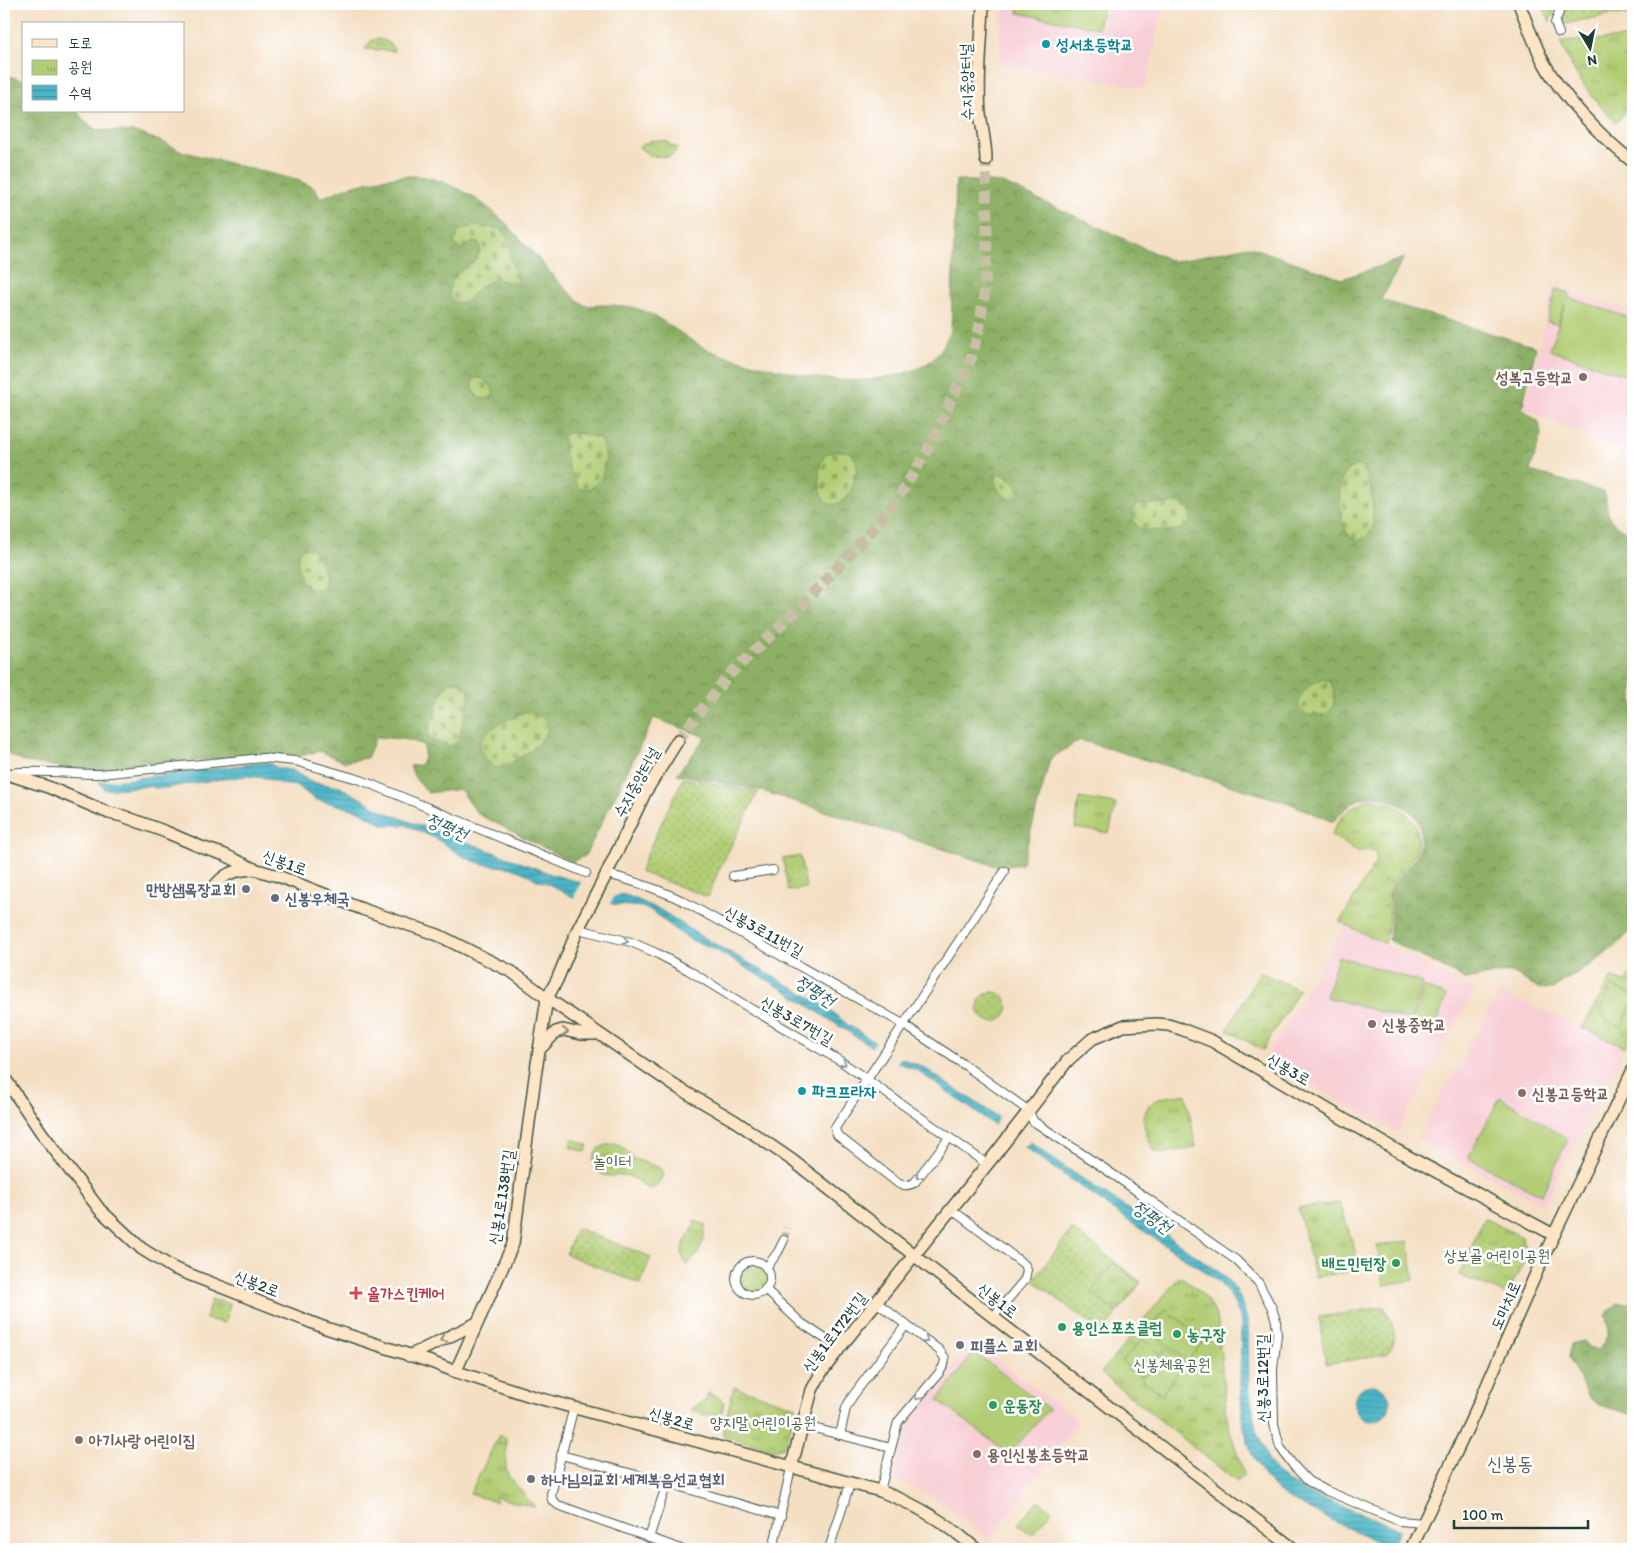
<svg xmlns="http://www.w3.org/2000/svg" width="1637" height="1553" viewBox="0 0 1637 1553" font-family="Itim,'Poor Story',sans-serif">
	<defs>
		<pattern id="grass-dots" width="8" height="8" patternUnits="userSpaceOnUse" patternTransform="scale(1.25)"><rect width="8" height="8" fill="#b2cd74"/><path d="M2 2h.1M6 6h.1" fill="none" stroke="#90a860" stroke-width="1.8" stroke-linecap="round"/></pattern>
		<pattern id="forest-crowns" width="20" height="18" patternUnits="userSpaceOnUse" patternTransform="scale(1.25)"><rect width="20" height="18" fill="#8db066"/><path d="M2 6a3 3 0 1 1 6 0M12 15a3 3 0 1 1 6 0" fill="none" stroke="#739055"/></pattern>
		<pattern id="cemetery-stones" width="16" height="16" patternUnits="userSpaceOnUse" patternTransform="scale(1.25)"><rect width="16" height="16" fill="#b2cd74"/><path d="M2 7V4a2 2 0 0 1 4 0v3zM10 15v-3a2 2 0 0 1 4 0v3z" fill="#90a860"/></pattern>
		<pattern id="park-tufts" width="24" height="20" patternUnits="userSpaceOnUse" patternTransform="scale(1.25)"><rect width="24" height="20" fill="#b2cd74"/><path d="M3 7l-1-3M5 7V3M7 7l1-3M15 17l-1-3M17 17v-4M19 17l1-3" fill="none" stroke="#90a860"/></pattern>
		<pattern id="water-rules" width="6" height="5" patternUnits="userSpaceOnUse" patternTransform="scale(1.25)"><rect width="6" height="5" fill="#4ab5c7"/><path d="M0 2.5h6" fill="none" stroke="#3d94a2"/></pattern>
	</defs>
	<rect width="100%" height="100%" fill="#fff"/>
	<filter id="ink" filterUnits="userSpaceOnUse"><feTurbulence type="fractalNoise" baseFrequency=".02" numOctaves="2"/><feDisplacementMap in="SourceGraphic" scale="10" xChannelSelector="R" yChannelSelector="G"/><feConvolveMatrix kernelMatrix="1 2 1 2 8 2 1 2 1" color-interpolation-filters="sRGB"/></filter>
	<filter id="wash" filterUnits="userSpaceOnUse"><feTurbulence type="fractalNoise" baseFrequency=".0096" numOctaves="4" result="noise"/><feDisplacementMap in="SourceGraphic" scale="20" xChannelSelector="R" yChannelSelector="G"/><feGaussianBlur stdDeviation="1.12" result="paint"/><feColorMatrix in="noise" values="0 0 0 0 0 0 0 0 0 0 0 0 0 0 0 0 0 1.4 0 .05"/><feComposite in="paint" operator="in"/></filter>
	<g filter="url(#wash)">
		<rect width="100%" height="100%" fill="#f4dfc3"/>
		<g fill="#f7cfd5">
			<path d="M1002 4H1164L1145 88 999 64Z"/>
			<path d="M1552 285 1633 312V454L1551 421 1524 407 1540 346Z"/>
			<path d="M1345 925 1476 989 1397 1132 1265 1059Z"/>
			<path d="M1500 992 1625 1047 1544 1204 1416 1139Z"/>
			<path d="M973 1342 1079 1421 988 1543 972 1525 940 1501 913 1487 893 1480 906 1429Z"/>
		</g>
		<g fill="url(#grass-dots)" stroke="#688554">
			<path d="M1542 4H1557L1550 22Z"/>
			<path d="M1568 4H1633V16L1613 14 1560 25Z"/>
			<path d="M683 778 758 792 717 874 708 897 640 872 649 849Z"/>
			<circle cx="993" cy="1007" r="15"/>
			<path d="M576 1228 651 1257 640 1284 566 1254Z"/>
			<path d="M1072 1229 1141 1282 1102 1333 1033 1280Z"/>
			<circle cx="753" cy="1278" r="16"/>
			<path d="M1384 1307C1392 1323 1402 1341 1385 1355L1326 1364 1319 1317Z"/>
		</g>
		<g fill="url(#forest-crowns)" stroke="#56764d">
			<path d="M4 74 24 81V111H77L85 122 97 130 135 132 160 141 184 152 300 181 315 188 320 197H324C338 191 352 185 367 182 383 178 408 174 424 177 459 184 491 206 514 232 538 257 558 285 585 306 601 305 619 304 635 308 659 315 676 331 697 344 705 349 716 353 725 356 738 360 752 363 765 366 811 378 845 386 892 376 907 373 922 369 933 359 942 351 946 340 951 330L956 180 1003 183 1174 262 1248 246 1342 279 1404 258 1381 300 1536 347 1522 409 1539 422 1541 434 1530 471 1604 492C1607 499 1606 506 1608 513 1610 525 1623 530 1633 534V928L1623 939 1591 964 1552 989C1547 989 1541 989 1536 987 1527 984 1522 975 1512 973 1494 970 1482 980 1465 979L1389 940C1390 929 1393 916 1392 905 1391 901 1389 898 1390 894 1393 881 1407 871 1414 860 1422 848 1423 831 1417 819 1412 809 1392 800 1381 797 1361 792 1345 808 1333 822L1289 803 1080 740 1050 759 1022 864 999 867 759 790 677 774 706 737 654 718 585 856 572 862 478 814 460 789 428 793 415 778 410 766 420 765 424 758V746C409 737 393 739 376 737L367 758 345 762 320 751 295 757 264 754 88 771 25 762 4 752Z"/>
			<path d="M1618 1303H1633V1415L1600 1405 1587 1396 1580 1380 1568 1357 1571 1344 1584 1341 1588 1347 1599 1350C1609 1335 1610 1332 1605 1315Z"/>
		</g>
		<g fill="url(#cemetery-stones)" stroke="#688554">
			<path d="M481 226 501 229C515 246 507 250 513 267 515 272 518 275 519 281 509 285 502 278 492 281 488 283 482 286 479 288 472 294 470 301 461 303 457 303 453 302 451 299 449 296 449 292 450 288 453 268 469 271 477 257 481 253 481 248 479 243L473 242 463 249 458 248 454 243C457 228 467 227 481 226Z"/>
			<path d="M477 377C487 380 491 384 494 394 489 401 480 400 474 394L472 381Z"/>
			<path d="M568 433H576L598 437C603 445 607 455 605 465 603 477 593 494 579 488 571 476 560 449 564 435Z"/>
			<path d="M836 451C841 451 847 451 851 453 864 461 852 495 842 501 828 511 822 499 820 486 819 474 818 464 826 454Z"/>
			<path d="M1359 465C1373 480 1373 507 1373 527L1367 536 1358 541C1354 539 1350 537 1348 534 1343 527 1342 519 1341 511 1338 493 1337 471 1359 465Z"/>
			<path d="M1002 474C1011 480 1021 486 1019 498 1006 503 994 487 994 475Z"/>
			<path d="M1172 503C1175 503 1180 503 1184 504 1192 507 1193 522 1186 527 1177 532 1144 533 1137 526 1133 522 1132 517 1132 512L1136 505Z"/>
			<path d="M304 548 312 549C321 557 328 577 323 588 299 596 297 570 298 553Z"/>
			<path d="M1321 679 1331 682C1335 696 1338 705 1325 715H1307L1299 708C1297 694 1310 684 1321 679Z"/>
			<path d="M449 682 460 683 469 689 468 704 458 742 450 746 430 740 428 735V730L442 693Z"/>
			<path d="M525 712C536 713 542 716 549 724 546 744 515 763 496 768 489 763 484 759 481 750 475 730 511 719 525 712Z"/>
		</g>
		<g fill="url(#park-tufts)" stroke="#688554">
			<path d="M1019 4H1103L1098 28 1018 13Z"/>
			<path d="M1629 37 1633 48V96L1630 107 1616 123C1593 99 1571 72 1560 41 1583 39 1606 41 1629 37Z"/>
			<path d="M376 39C385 39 391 42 394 51L365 49 371 41Z"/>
			<path d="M651 140 669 142V146L677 147 676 151 669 157 650 156 639 147Z"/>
			<path d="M1079 798 1116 804 1109 833 1075 828Z"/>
			<path d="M1369 799C1398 800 1428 822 1415 853 1409 868 1394 877 1389 891 1387 897 1390 901 1390 906 1391 919 1387 932 1385 944L1340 922 1374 865C1377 860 1377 855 1373 850 1368 850 1364 849 1360 853L1331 835C1339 817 1351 805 1369 799Z"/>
			<path d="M800 856 806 888 788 891 783 859Z"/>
			<path d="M1260 972 1299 990 1263 1050 1227 1030Z"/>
			<path d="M1630 974H1633V1028L1625 1047 1582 1028 1611 978 1625 982Z"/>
			<path d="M1186 1094 1196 1148 1164 1153 1155 1151C1145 1135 1135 1110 1158 1099 1166 1096 1178 1096 1186 1094Z"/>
			<path d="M614 1144 622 1147 634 1159 661 1168 663 1176 655 1188C640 1190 642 1180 631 1177 615 1171 602 1185 593 1163 593 1149 601 1145 614 1144Z"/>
			<path d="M1340 1203 1361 1270 1315 1277 1298 1208Z"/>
			<path d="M1484 1218 1522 1237 1528 1254 1507 1295 1459 1275Z"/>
			<path d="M694 1220 705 1225C704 1243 701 1254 686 1265 673 1239 696 1239 694 1220Z"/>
			<path d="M1113 1263 1140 1283 1117 1312 1091 1293Z"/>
			<path d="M1179 1277C1199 1289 1212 1300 1218 1323L1226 1411 1230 1431 1244 1474 1237 1482 1101 1373Z"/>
			<path d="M211 1299 230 1304 225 1323 206 1319Z"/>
			<path d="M734 1387 797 1407 785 1446 773 1450 722 1435Z"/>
			<path d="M708 1393 721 1398V1401L724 1402 721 1417 714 1414 704 1415 698 1411 692 1412 691 1408 705 1401Z"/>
			<path d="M499 1435 506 1438V1469L509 1477 535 1507 495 1497 497 1502 470 1494Z"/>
		</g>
		<g fill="#b2cd74" stroke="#688554">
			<path d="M1556 289 1569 293 1568 297 1633 319V378L1550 350 1565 304 1557 324 1547 322Z"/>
			<path d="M1338 956 1423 983 1410 1020 1326 997Z"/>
			<path d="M1611 986 1633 995V1002L1622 1027 1606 1021 1601 1009Z"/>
			<path d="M1424 987 1446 996 1436 1025 1413 1019Z"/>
			<path d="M1500 1097 1568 1139 1542 1195 1468 1158Z"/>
			<path d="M572 1139 588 1145 586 1152 570 1147Z"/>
			<path d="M1408 1241 1414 1280 1384 1285 1377 1246Z"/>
			<path d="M1166 1310 1205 1339 1188 1360 1149 1330Z"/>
			<path d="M1142 1339 1160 1353 1141 1377 1122 1362Z"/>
			<path d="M1166 1348 1185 1363 1162 1394 1142 1379Z"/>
			<path d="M974 1352 1049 1409 1009 1454 938 1400Z"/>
			<path d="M1038 1500 1052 1511 1032 1535 1018 1524Z"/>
		</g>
		<g fill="url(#water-rules)" stroke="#34797e">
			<path d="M266 762 278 768 292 770 311 782 340 787 383 811 413 823 459 839 551 874 631 897 659 909 699 935 822 1004 848 1025 903 1059 921 1066 998 1117 1053 1159 1180 1244 1223 1275 1235 1288 1241 1300 1248 1323 1249 1388 1256 1430 1268 1459 1275 1471 1293 1485 1306 1492 1390 1525 1403 1532 1425 1549H1390L1287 1498 1276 1490 1265 1477 1252 1455 1248 1442 1244 1428 1240 1386 1241 1327 1240 1317 1232 1298 1225 1289 1214 1278 1130 1222 918 1071 892 1060 819 1013 788 992 712 948 691 940 674 929 654 912 642 907 616 905 599 900 573 897 547 883 537 880 529 875 512 868 482 864 464 857 435 838 406 825H384L357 810 314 799 298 786 282 784 266 778 247 776 229 778 181 785 169 788H156L150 786 4 798V788L113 781Z"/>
			<circle cx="1372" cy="1403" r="18"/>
		</g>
		<g fill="#f4dfc3">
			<path d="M97 780 105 792 4 800V785Z"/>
			<path d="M582 880 623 893 613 897 610 906 598 902 573 900Z"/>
			<path d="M877 1040 903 1056 895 1064 871 1049Z"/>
			<path d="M1000 1116 1032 1140 1022 1149 993 1128Z"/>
			<path d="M1401 1528 1422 1541 1427 1549H1391Z"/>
		</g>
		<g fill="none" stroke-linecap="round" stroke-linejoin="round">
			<path stroke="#4ab5c7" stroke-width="2.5" d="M110 782 125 780"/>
		</g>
	</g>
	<g filter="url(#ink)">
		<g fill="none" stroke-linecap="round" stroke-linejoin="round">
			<path stroke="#c9bfa6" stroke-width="8" stroke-dasharray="8 4" stroke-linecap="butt" d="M784 1240 787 1228"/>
			<path stroke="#c9bfa6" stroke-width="11" stroke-dasharray="11 5.5" stroke-linecap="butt" d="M678 740 727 677 801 606 865 538 898 498 926 453 971 359 980 325 985 286 987 236 986 160"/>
			<defs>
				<g id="street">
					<path d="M1559 33 1555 23 1562 4"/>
					<path d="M10 773C41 769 69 774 100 774L263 758 295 761 361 780 586 873"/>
					<path d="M607 874C633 881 659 889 683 901L903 1024 966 1066 1029 1111 1033 1121 1108 1171 1236 1260 1258 1282 1272 1308 1276 1321 1277 1335 1273 1369 1274 1424 1280 1447 1293 1465 1308 1481 1327 1491 1399 1521 1424 1523"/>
					<path d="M733 876 773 870"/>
					<path d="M578 929 631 942 656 953 688 970 748 1007 842 1062 987 1164"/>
					<path d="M949 1138 915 1182C910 1186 905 1186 899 1184L837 1135 835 1128 1005 871"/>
					<path d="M951 1209 1025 1265 1027 1270 1025 1279 993 1317"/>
					<circle cx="753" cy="1278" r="17"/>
					<path d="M766 1268 778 1252 784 1240"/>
					<path d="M765 1289 800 1322 839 1348"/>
					<path d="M876 1302 939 1350 945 1358 944 1365 939 1373 898 1422 880 1491"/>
					<path d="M574 1407 551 1494 552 1500 558 1505 681 1549"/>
					<path d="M802 1425 891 1448"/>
					<path d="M840 1435 846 1408 852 1397 906 1325"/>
					<path d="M561 1455 667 1483 781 1516"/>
					<path d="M649 1538 667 1483"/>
					<path d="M773 1549 791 1468"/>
					<path d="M829 1549 850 1484"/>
				</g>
				<g id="secondary">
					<path d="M983 4C982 39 977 78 980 113 982 129 986 144 986 160"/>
					<path d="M1519 4C1527 23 1534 43 1543 61 1562 97 1601 137 1633 162"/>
					<path d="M4 773 48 787 109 813 123 816 166 832 201 847 225 855 254 869 278 876 362 909 438 935 512 972 547 998 675 1086 735 1121 792 1160 1061 1370 1294 1549"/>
					<path d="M211 891C224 873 231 871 253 869"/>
					<path d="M540 1049 556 1032 563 1030 581 1034H598"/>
					<path d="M4 1077 41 1132 100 1210 142 1249 173 1268 323 1327 431 1362 454 1371 531 1396 880 1491C916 1504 947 1523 976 1549"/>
					<path d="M409 1356 477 1323"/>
					<path d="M454 1371 459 1364 513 1244 535 1077 547 998 557 980 578 929 605 877 646 791 678 740"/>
					<path d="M791 1468 812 1390 821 1373 842 1345 997 1152 1068 1060 1092 1039 1123 1026 1156 1024 1168 1025 1181 1029 1212 1041 1396 1150 1554 1235"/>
					<path d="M1411 1549 1481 1399 1541 1262 1633 1070"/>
				</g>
			</defs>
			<use href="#street" stroke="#3f5549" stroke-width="10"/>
			<use href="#secondary" stroke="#3f5549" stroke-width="14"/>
			<use href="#street" stroke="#fff" stroke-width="8"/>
			<use href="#secondary" stroke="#fde5c5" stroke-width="11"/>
		</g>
		<defs><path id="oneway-chevron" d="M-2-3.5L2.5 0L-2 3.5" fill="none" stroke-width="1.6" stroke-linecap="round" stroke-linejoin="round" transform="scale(1.25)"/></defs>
		<g stroke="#8f9e9a">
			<use href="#oneway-chevron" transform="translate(625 941) rotate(16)"/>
			<use href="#oneway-chevron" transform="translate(843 1063) rotate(33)"/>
			<use href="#oneway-chevron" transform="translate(919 1176) rotate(130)"/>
			<use href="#oneway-chevron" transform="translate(925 1340) rotate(37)"/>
			<use href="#oneway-chevron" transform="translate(918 1397) rotate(130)"/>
		</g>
		<g stroke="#8e917c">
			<use href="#oneway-chevron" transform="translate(565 1032) rotate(2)"/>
			<use href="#oneway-chevron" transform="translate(443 1339) rotate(154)"/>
		</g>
	</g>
	<g fill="#0f9aa8" stroke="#fff" stroke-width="2">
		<circle cx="1046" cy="44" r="5"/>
		<circle cx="802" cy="1091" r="5"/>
	</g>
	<g fill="#8d6e63" stroke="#fff" stroke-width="2">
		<circle cx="1583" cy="377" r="5"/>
		<circle cx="1372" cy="1024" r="5"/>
		<circle cx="1522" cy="1093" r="5"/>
		<circle cx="79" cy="1440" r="5"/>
		<circle cx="977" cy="1454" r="5"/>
	</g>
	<g fill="#6b7280" stroke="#fff" stroke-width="2">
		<circle cx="246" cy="889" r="5"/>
		<circle cx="960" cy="1345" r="5"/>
		<circle cx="531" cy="1479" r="5"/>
	</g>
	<circle fill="#5c6f8a" stroke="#fff" stroke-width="2" cx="275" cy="898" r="5"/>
	<g fill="#2e9e5b" stroke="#fff" stroke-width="2">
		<circle cx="1396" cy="1263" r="5"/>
		<circle cx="1062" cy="1327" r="5"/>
		<circle cx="1177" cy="1334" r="5"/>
		<circle cx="993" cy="1405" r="5"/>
	</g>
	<path fill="#e0444e" stroke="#fff" stroke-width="2" d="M353.5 1285.5h5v5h5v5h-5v5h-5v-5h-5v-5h5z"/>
	<g text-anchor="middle" stroke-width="5" stroke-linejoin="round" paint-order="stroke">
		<g font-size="16" font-weight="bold" fill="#0d838f" stroke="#fff" text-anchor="start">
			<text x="1056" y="50">성서초등학교</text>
			<text x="812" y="1097">파크프라자</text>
		</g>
		<g font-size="16" fill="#1f3d34" stroke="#fff">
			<text transform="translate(966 82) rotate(-91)" y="6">수지중앙터널</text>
			<text transform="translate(636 782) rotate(-61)" y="6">수지중앙터널</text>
			<text transform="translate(285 862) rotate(20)" y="6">신봉1로</text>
			<text transform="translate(764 931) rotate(29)" y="6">신봉3로11번길</text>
			<text transform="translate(797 1020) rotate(30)" y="6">신봉3로7번길</text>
			<text transform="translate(1289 1069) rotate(30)" y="6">신봉3로</text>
			<text transform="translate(501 1197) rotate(-81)" y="6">신봉1로138번길</text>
			<text transform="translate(257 1283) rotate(21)" y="6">신봉2로</text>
			<text transform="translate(998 1300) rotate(38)" y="6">신봉1로</text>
			<text transform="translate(1505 1305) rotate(-66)" y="6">도마치로</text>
			<text transform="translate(834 1332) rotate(-53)" y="6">신봉1로172번길</text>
			<text transform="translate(1262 1378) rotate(-90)" y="6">신봉3로12번길</text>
			<text transform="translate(672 1418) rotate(16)" y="6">신봉2로</text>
		</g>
		<g font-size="16" font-weight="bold" fill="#785e54" stroke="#fff" text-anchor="start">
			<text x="1573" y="383" text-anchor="end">성복고등학교</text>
			<text x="1382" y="1030">신봉중학교</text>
			<text x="1532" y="1099">신봉고등학교</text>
			<text x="89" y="1446">아기사랑 어린이집</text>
			<text x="987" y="1460">용인신봉초등학교</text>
		</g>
		<g font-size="16" font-weight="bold" fill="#5b616d" stroke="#fff" text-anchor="start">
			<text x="236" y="895" text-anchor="end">만방샘목장교회</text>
			<text x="970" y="1351">피플스 교회</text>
			<text x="541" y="1485">하나님의교회 세계복음선교협회</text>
		</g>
		<g font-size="16" font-weight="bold" fill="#4e5e75" stroke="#fff" text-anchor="start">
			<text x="285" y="904">신봉우체국</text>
		</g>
		<g font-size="16" fill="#446144" stroke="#fff">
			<text x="612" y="1167">놀이터</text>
			<text x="1497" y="1261">상보골 어린이공원</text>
			<text x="1172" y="1370">신봉체육공원</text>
			<text x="763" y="1428">양지말 어린이공원</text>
		</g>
		<g font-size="16" font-weight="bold" fill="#27864d" stroke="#fff" text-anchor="start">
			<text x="1386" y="1269" text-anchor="end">배드민턴장</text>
			<text x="1072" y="1333">용인스포츠클럽</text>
			<text x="1187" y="1340">농구장</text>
			<text x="1003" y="1411">운동장</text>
		</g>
		<g font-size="16" font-weight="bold" fill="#be3a42" stroke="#fff" text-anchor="start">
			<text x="367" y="1299">올가스킨케어</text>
		</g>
		<g font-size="18" font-style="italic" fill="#2c6160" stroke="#fff">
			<text transform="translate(447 827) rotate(23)" y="6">정평천</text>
			<text transform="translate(815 991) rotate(33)" y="6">정평천</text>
			<text transform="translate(1152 1217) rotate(35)" y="6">정평천</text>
		</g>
		<g font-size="19" fill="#5b5d5e" stroke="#fff">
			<text x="1510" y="1470">신봉동</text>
		</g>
	</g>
	<rect width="1637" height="1553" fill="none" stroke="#fff" stroke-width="20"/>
	<rect x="22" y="22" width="162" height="90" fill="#ffffff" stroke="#a5b1ae"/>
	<rect x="32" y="39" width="25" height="8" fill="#fde5c5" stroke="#a5b1ae"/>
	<text x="68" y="48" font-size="15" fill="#1f3d34">도로</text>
	<rect x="32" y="60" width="25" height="15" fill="url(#park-tufts)" stroke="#a5b1ae"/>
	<text x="68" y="72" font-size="15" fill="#1f3d34">공원</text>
	<rect x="32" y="85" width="25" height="15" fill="url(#water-rules)" stroke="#a5b1ae"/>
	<text x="68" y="98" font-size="15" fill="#1f3d34">수역</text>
	<g transform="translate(1590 48) rotate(170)" stroke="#ffffff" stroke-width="4" paint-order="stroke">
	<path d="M0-4L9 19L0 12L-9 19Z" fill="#1f3d34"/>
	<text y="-8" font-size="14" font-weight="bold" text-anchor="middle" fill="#1f3d34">N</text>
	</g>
	<path d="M1454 1520v8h134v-8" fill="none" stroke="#1f3d34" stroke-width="2.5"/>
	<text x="1462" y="1520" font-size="15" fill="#1f3d34" stroke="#ffffff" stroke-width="4" paint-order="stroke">100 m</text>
</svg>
